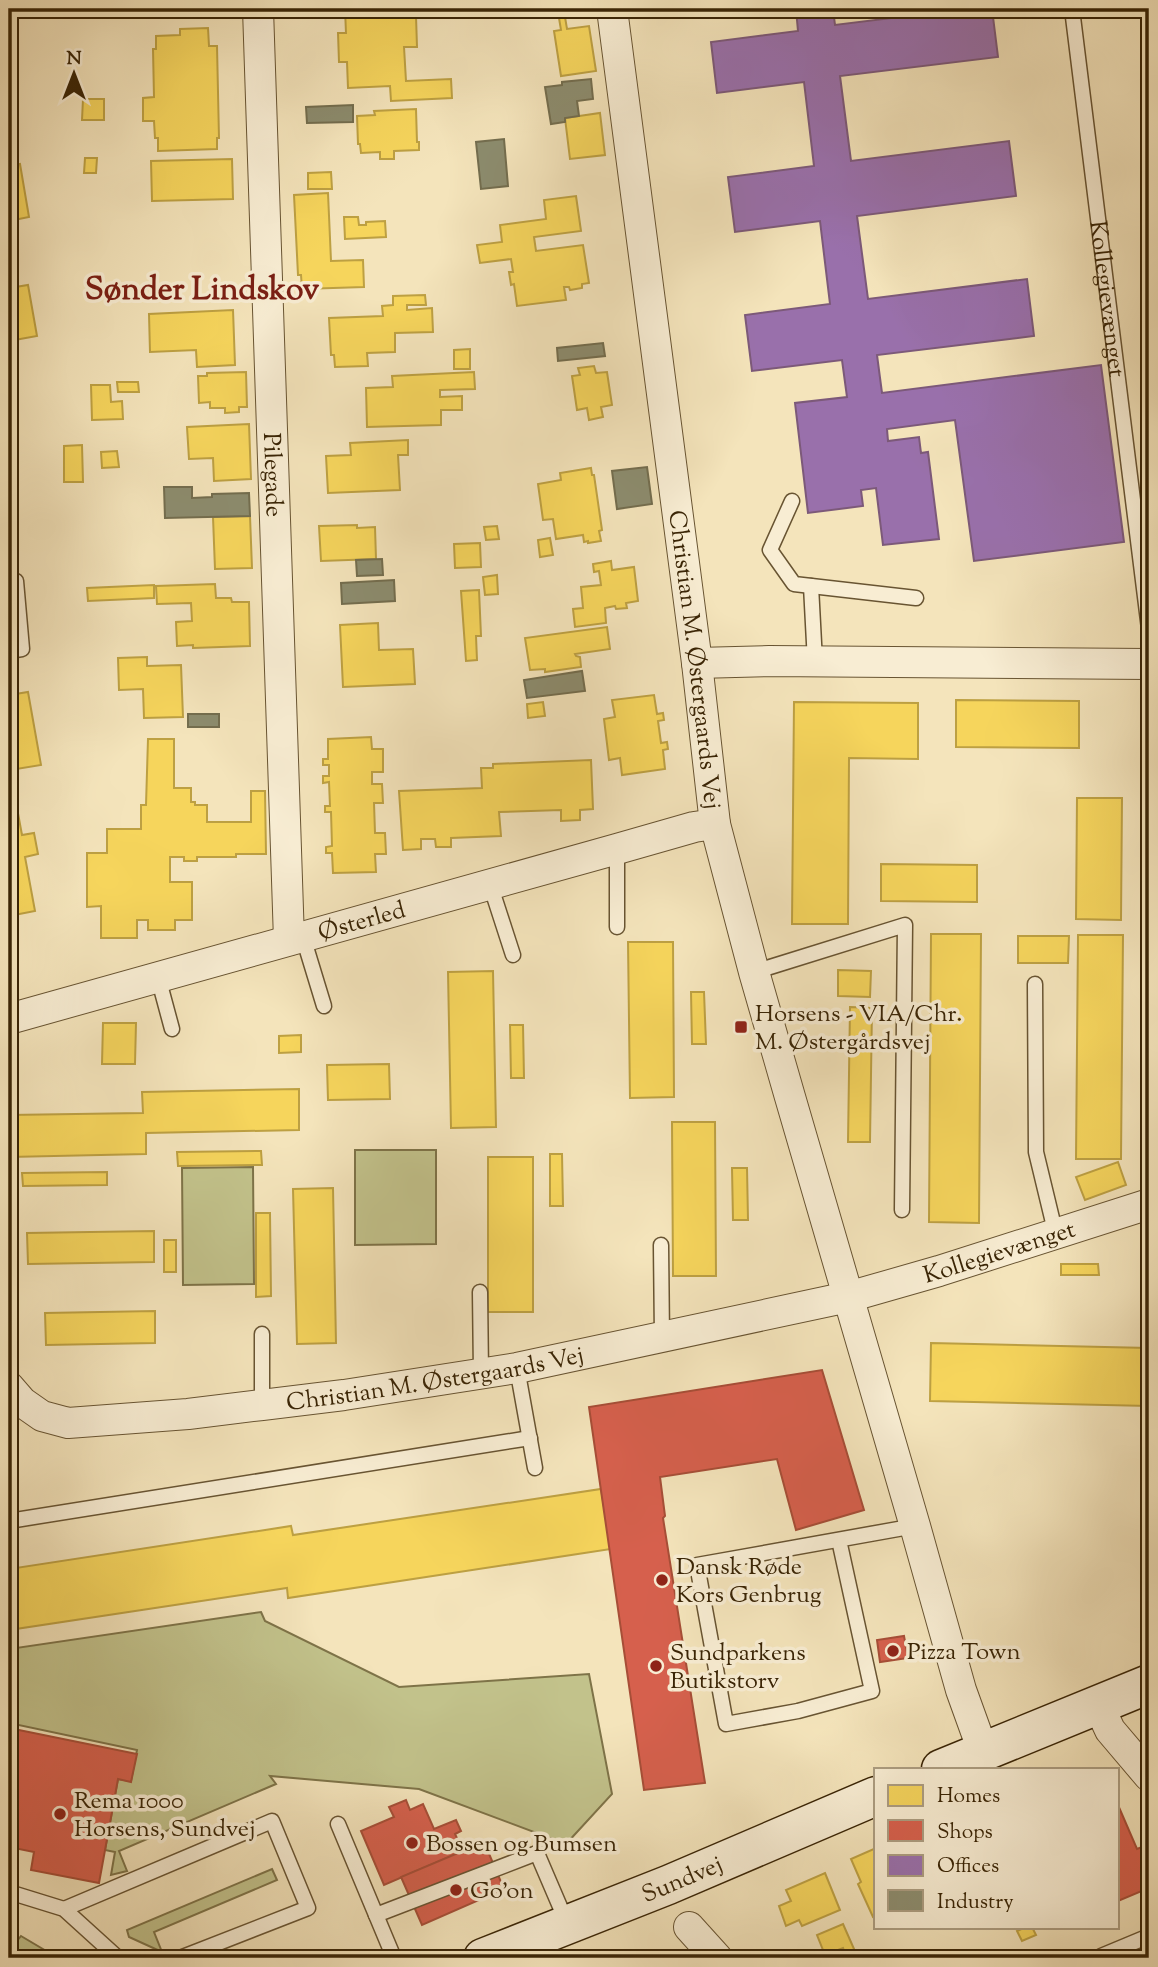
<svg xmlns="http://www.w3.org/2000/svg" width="1158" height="1967" viewBox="0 0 1158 1967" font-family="'Sorts Mill Goudy',serif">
	<rect width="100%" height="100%" fill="#f4e4bb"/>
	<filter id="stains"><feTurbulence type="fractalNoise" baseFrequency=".00286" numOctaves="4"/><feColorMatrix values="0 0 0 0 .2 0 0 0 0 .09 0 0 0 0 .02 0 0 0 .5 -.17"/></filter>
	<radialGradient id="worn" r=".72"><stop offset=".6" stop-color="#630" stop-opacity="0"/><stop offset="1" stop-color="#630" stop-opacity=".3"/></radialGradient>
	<g fill="#c2c28b" stroke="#7e7348" stroke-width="2">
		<path d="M436 1150V1244L355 1245V1150Z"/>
		<path d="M253 1167 254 1284 183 1285 182 1168Z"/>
		<path d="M261 1612 265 1621 399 1687 589 1674 612 1794 566 1844 419 1789 270 1776 276 1784 119 1851 127 1871 111 1875 115 1852 105 1850 118 1779 131 1781 137 1750 9 1723V1649Z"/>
		<path d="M272 1869 277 1880 154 1932 162 1952 129 1937 127 1930Z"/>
		<path d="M21 1936 58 1958H9V1951Z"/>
	</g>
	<g fill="#f6d55c" stroke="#bda042" stroke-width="2">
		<path d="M345 9H392V17L416 16 417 47H404L406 81 451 79 452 98 391 101 390 86 348 88 347 62H339L338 33H346Z"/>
		<path d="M565 17 567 29 589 26 596 71 561 76 554 31 561 30 559 18Z"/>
		<path d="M208 28 209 46H217L219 138H217V149L158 151V138H155L154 121H143V98L154 97 153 49H156V36L180 35V29Z"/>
		<path d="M83 99H104V120H82Z"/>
		<path d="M416 109 417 142H419V150L394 151V159H380V152L361 153 360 144H358L357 116 375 115 374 111Z"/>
		<path d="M600 113 605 155 570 159 565 118Z"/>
		<path d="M85 158H97L96 173H84Z"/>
		<path d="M232 159 233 199 152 201 151 161Z"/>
		<path d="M20 164 29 217 9 221V166Z"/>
		<path d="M331 172 332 189H308V173Z"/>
		<path d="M328 193 331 261 363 260 364 287 302 289 301 275H298L294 195Z"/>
		<path d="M576 196 581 231 534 237 536 251 583 245 589 283 582 284V288L570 290 569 287H564L566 300 517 306 514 284 511 285 509 272H513L511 259 480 263 477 245 502 242 500 225 546 219 544 200Z"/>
		<path d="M344 217H358L359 225H366V222L385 221 386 237 345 239Z"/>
		<path d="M28 285 37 336 9 341V288Z"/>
		<path d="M425 295 426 305H407V310L432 308 433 332 395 333V352L367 353 368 366 335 367 334 355H331L329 318 383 316 382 306 393 305V296Z"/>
		<path d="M233 310 235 365 197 367 196 350 150 352 149 314Z"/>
		<path d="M470 349V369H454V350Z"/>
		<path d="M594 366 596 373 607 372 612 405 601 407 603 417 589 420 587 408 577 410 572 376 580 375 578 368Z"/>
		<path d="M246 372 247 407H239V412L225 413V408H210V402L199 403 198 376H207V373Z"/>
		<path d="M474 372 475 389 440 390V397L462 396V410H441V425L367 427 366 388 393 387 392 376Z"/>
		<path d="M117 382H138L139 392H118Z"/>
		<path d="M91 385H110L111 402 122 401 123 419 92 420Z"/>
		<path d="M249 424 251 479 214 481 213 458 189 459 187 427Z"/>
		<path d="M408 440V455H398L400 490 328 493 326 456 351 455 350 443Z"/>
		<path d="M82 445 83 482H64V446Z"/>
		<path d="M117 451 119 467 102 468 101 452Z"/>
		<path d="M591 468 592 475H594L602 530 599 531 601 541 588 543V541L584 542 583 535 556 539 553 519 543 520 538 484 561 480 560 473Z"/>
		<path d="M250 516 252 568 215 569 213 517Z"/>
		<path d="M357 525V528L375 527 376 559 321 561 319 526Z"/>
		<path d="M497 526 499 539 486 540 484 527Z"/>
		<path d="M550 538 553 555 540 557 538 540Z"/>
		<path d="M480 543 481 567 455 568 454 544Z"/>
		<path d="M611 561 612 570 634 567 638 601 626 603 627 608 616 609 615 606 605 608 606 623 575 627 573 609 583 608 581 587 601 585 599 571 594 572 593 564Z"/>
		<path d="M497 575 498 594 485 595 483 577Z"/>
		<path d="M215 584 216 598H231L232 602H249L250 646 193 648V645L177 646 176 622 192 621 191 603 157 604 156 586Z"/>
		<path d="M154 585V598L88 601 87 588Z"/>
		<path d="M479 590 481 636H476L477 660 466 661 461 591Z"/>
		<path d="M378 623 379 650 413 649 415 684 343 687 340 625Z"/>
		<path d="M607 627 610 649 575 654 576 656 580 657 581 667 545 672V669L530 670 525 638Z"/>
		<path d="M147 657V666L181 665 183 717 144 718 143 689 119 690 118 658Z"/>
		<path d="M28 692 41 765 10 770 22 835 34 833 38 854 25 857 35 911 9 916V695Z"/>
		<path d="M654 695 657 714 663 713 664 720 658 721 661 743 667 742 668 749 663 750 665 769 622 775 620 758 609 760 604 719 615 717 612 700Z"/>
		<path d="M956 700 1079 701V748L956 747Z"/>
		<path d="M543 702 545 716 528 718 527 704Z"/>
		<path d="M794 702 918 703V759L849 758 848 924H792Z"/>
		<path d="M371 737 372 749H383V772H372V784H382L383 803H374L375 833H385L386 854H375L376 872 333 873 332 853H326V847L332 846 331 812H325V806H330L329 782 323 783V776H329V765H323V759H328V739Z"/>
		<path d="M148 739H174V788H191V802H195V805H207V822H251V791H265L266 854H236V857H197V861H184V857H170V882H192V920H175V930H148V920H137V938H101V906L87 907V853H107V829H141V805H146Z"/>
		<path d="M591 760 593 809 580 810V820L561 821V810L499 812 501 836 451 838V847H436L435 839H421V849L403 850 399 791 482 788 481 768H493V764Z"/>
		<path d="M1077 798H1122L1121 920 1076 919Z"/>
		<path d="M881 864 977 865V902L881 901Z"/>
		<path d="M931 934H981L979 1223 929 1222Z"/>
		<path d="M1078 935H1123L1121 1159H1076Z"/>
		<path d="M1018 936H1069L1068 963H1018Z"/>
		<path d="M628 942H673L674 1097 630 1098Z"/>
		<path d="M838 970 871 971 870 997 838 996Z"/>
		<path d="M493 971 496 1127 451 1128 448 972Z"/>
		<path d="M691 992H704L706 1044H692Z"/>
		<path d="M850 1007 872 1008 870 1142H848Z"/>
		<path d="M103 1023H136L135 1064H102Z"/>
		<path d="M510 1025H523L524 1078H511Z"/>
		<path d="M301 1035V1052L279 1053V1036Z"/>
		<path d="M389 1064 390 1099 328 1100 327 1065Z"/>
		<path d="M299 1089V1130L146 1133V1154L9 1157V1115L143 1113 142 1092Z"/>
		<path d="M672 1122H715L716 1276H673Z"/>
		<path d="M261 1151 262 1165 178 1166 177 1152Z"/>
		<path d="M550 1154H562L563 1206H550Z"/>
		<rect x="488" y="1157" width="45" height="155"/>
		<path d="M1118 1162 1126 1185 1085 1200 1076 1177Z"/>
		<path d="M732 1168H747L748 1220H733Z"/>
		<path d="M107 1172V1185L23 1186 22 1173Z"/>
		<path d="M333 1188 336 1343 297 1344 293 1189Z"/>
		<path d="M256 1213H270L271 1296 256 1297Z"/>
		<path d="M154 1231V1262L28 1264 27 1233Z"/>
		<rect x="164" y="1240" width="12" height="32"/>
		<path d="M1061 1264H1098L1099 1275H1061Z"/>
		<path d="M155 1311V1343L46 1345 45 1313Z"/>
		<path d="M931 1343 1149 1348V1406L930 1401Z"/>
		<path d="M1144 1421H1149V1581H1143Z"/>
		<path d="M601 1489 611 1549 288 1598 287 1588 9 1630V1569L291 1526 293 1535Z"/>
		<path d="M876 1848V1916L873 1917 858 1884 861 1882 851 1859Z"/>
		<path d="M825 1873 840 1910 802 1926 799 1920 786 1926 779 1906 791 1901 786 1890Z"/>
		<path d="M843 1924 858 1958H847L843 1948 825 1955 817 1935Z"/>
		<path d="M1026 1927H1032L1036 1935 1022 1941 1017 1931Z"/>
		<path d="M1149 1942V1958H1111Z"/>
	</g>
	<g fill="#d6604d" stroke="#a74e37" stroke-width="2">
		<path d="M822 1370 864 1510 796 1530 777 1459 660 1477 665 1516 663 1518 705 1783 644 1790 589 1407Z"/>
		<path d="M904 1636 908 1658 880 1662 877 1640Z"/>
		<path d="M9 1728 137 1754 131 1782 118 1779 99 1883 31 1870 34 1852 9 1847Z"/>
		<path d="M406 1800 410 1810 423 1804 434 1829 456 1820 461 1831 455 1834 463 1851 384 1885 361 1831 394 1817 389 1807Z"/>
		<path d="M1118 1805 1137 1849 1147 1845 1149 1849V1875L1147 1876 1149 1888 1118 1901Z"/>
		<path d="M484 1842 504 1889 422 1925 401 1877Z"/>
	</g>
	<path fill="#9970ab" stroke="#7c5979" stroke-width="2" d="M796 9H833L835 25 965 9H992L998 57 840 76 851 161 1009 141 1016 196 857 216 868 299 1027 279 1034 336 877 355 882 393 1101 365 1124 542 974 561 955 420 887 429 888 441 919 437 921 453 928 452 939 539 883 545 876 488 861 490 863 506 808 513 795 403 847 397 842 360 752 371 745 315 830 304 820 221 735 232 728 177 814 166 804 82 717 93 711 42 798 31Z"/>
	<g fill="#8c8c6e" stroke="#736d4e" stroke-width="2">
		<path d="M591 79 593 99 577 101 579 116 565 118V122L551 124 545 87 562 85V82Z"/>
		<path d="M353 105V122L307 123 306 107Z"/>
		<path d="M504 139 508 186 481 189 476 142Z"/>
		<path d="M603 343 605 356 558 361 557 348Z"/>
		<path d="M647 467 652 504 617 509 612 471Z"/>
		<path d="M164 487H192V498L212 497V494L249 493 250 516 165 518Z"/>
		<path d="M382 559 383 575 357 576 356 560Z"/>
		<path d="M394 580 395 601 342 604 341 583Z"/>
		<path d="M582 671 585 691 527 698 524 680Z"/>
		<rect x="188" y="714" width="31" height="13"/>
	</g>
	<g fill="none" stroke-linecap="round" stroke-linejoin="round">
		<defs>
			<g id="service">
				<path id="s1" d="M1072 9 1149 629"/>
				<path d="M792 501 770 550 794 584 916 598"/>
				<path d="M811 586 815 662"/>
				<path d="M9 651 22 649 16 581"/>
				<path d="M490 884 513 955"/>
				<path d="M617 927V849"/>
				<path d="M303 937 324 1006"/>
				<path d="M754 972 905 925 902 1210"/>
				<path d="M158 977 172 1029"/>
				<path d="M1035 984 1036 1152 1056 1235"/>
				<path d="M661 1245 662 1338"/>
				<path d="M480 1292 481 1374"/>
				<path d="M262 1334V1405"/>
				<path d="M517 1368 535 1468"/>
				<path d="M9 1521 530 1438"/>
				<path d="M839 1540 872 1691 798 1711 726 1724 697 1565 915 1526"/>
				<path d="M338 1824 394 1958"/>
				<path d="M9 1892 64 1909 118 1958"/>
				<path d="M64 1909 272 1821 308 1908 180 1958"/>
				<path d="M376 1915 537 1853 567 1923"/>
				<path d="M1101 1956 1149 1936"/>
			</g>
			<g id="minor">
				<path id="s2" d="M258 9 289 940"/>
				<path id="s3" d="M612 9 697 663 715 824 754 972 790 1097 915 1526 961 1690 983 1751"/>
				<path d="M697 663 769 661 1149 664"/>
				<path id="s4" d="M9 1019 617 849 694 827 715 824"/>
				<path id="s5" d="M9 1387 22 1402 42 1416 68 1423 188 1414 262 1405 344 1395 517 1368 848 1297 939 1271 1149 1204"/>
				<path d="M1098 1704 1110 1730 1149 1776"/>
				<path d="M689 1927 717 1958"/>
			</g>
			<g id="secondary">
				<path d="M941 1769 1149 1684"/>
				<path id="s6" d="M483 1958 668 1885 876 1796"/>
			</g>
		</defs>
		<use href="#service" stroke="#685432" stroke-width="17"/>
		<use href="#minor" stroke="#685432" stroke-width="32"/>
		<use href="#secondary" stroke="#392405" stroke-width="41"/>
		<use href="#service" stroke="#f8edd3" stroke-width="14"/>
		<use href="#minor" stroke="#f8edd3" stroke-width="30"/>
		<use href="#secondary" stroke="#f8edd3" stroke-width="38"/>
	</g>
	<g fill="#8f2418" stroke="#f8edd3" stroke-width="2.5">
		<rect x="734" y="1020" width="14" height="14" rx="3.5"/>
		<circle cx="662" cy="1580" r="7"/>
		<circle cx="893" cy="1651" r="7"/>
		<circle cx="656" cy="1666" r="7"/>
		<circle cx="60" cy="1814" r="7"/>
		<circle cx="412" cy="1843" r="7"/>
		<circle cx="456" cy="1890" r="7"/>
	</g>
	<g text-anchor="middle" stroke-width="7" stroke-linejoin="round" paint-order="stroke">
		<g font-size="24" fill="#392405" stroke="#f8edd3">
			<text dy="8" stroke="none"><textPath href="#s1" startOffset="292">Kollegievænget</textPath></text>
			<text dy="8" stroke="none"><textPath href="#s2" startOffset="466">Pilegade</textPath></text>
			<text dy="8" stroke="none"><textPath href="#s3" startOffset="656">Christian M. Østergaards Vej</textPath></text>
			<text dy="8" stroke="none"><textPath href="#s4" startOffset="366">Østerled</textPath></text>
			<text dy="8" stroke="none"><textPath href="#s5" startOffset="1020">Kollegievænget</textPath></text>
			<text dy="8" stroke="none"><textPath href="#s5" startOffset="441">Christian M. Østergaards Vej</textPath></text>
			<text dy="8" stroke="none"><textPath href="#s6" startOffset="214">Sundvej</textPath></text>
		</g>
		<g font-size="24" fill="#392405" stroke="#f8edd3" text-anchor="start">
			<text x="755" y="1021">Horsens - VIA/Chr.<tspan x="755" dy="28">M. Østergårdsvej</tspan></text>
			<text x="676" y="1574">Dansk Røde<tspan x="676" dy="28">Kors Genbrug</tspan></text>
			<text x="907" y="1659">Pizza Town</text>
			<text x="670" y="1660">Sundparkens<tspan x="670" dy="28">Butikstorv</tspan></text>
			<text x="74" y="1808">Rema 1000<tspan x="74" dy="28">Horsens, Sundvej</tspan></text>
			<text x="426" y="1851">Bossen og Bumsen</text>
			<text x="470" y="1898">Go'on</text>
		</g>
		<g font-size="32" font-weight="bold" fill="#7a1f14" stroke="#f8edd3">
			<text x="202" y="299">Sønder Lindskov</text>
		</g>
	</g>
	<rect width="1158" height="1967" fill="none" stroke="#f4e4bb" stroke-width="35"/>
	<rect x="10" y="10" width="1137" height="1946" fill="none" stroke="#392405" stroke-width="3.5"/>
	<rect x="18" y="18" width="1123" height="1932" fill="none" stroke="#392405" stroke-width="2"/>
	<rect x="874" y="1768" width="245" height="161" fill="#f8edd3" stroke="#ac9d81" stroke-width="2"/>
	<rect x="888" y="1785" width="35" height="21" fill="#f6d55c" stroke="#ac9d81" stroke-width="2"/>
	<text x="937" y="1802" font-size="21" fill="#392405">Homes</text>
	<rect x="888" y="1820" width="35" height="21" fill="#d6604d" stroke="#ac9d81" stroke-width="2"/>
	<text x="937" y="1838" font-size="21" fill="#392405">Shops</text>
	<rect x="888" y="1855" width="35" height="21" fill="#9970ab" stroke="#ac9d81" stroke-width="2"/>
	<text x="937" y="1872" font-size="21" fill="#392405">Offices</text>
	<rect x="888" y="1890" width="35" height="21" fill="#8c8c6e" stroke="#ac9d81" stroke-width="2"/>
	<text x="937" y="1908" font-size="21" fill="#392405">Industry</text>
	<g transform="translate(74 74)" stroke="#f8edd3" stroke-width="5" paint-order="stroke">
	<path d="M0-5L12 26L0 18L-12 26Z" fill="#392405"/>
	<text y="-10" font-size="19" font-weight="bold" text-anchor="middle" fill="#392405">N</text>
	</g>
	<rect width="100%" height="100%" filter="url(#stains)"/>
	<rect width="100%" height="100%" fill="url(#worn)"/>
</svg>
